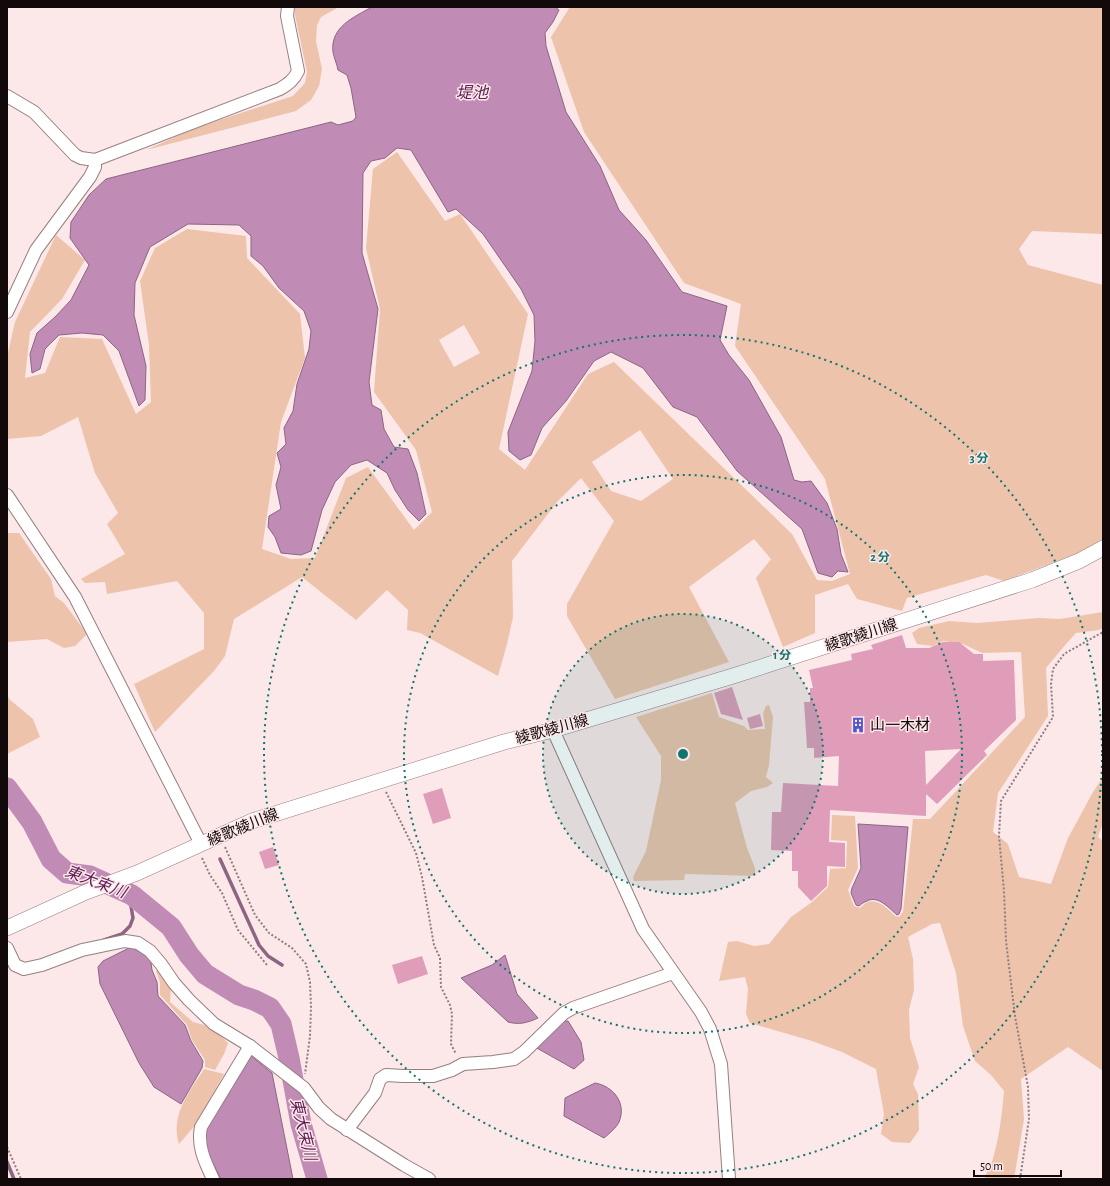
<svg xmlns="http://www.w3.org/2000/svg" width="1110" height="1186" viewBox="0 0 1110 1186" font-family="'Alegreya Sans','Noto Sans JP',sans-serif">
	<rect width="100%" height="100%" fill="#fce7e9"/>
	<g fill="#edc3ac" fill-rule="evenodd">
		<path d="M295 7H339L321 17 317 25 316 41 322 69 319 86 311 100 296 111 146 150 195 128 293 96 305 83 307 72 295 15Z"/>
		<path d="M570 7H1103V234L1032 231 1019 249 1028 265 1103 285V539L1089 549 1004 581 986 575 907 598 902 611 857 599 848 584 815 595V633L783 647 756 578 771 559 754 539 689 587 729 662 615 699 567 616V604L614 521 581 478 557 502 512 561 513 617 507 644 498 676 420 633 407 630 408 610 387 590 356 620 302 577 234 619 225 656 214 671 155 732 134 684 204 649V613L177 581 107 594 105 582 85 583 81 579 125 554 107 524 118 513 95 473 78 417 41 436 7 439V357L15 322 56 235 85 260 62 299 30 332 25 378 45 373 60 337 102 339 136 414 151 402 149 345 140 281 155 248 187 229 246 236 247 258 300 314 305 358 281 422 262 549 291 559 315 558 346 478 368 467 414 530 432 512 416 450 374 392 380 309 366 248 373 169 397 152 445 221 460 214 528 314 499 449 525 470 588 374 614 362 792 534 817 580 832 581 850 574 825 479 735 346 741 304 684 283 584 132 551 37ZM464 325 480 353 454 367 439 340ZM640 430 673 479 641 501 611 491 592 462Z"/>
		<path d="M7 533H19L51 579 55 596 64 603 87 634 75 646 64 648 47 639 7 642Z"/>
		<path d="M1103 612V628L1099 630 1076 633 1066 644 1046 668 1048 716 998 793 993 832 1008 844 1019 877 1051 884 1068 838 1093 792 1103 777V823L1098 837 1103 841V1071L1068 1047 1021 1079 1024 1119 1014 1179H985C985 1173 991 1168 992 1162 999 1139 1002 1115 1004 1091L991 1075 975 1061 963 1026 956 973 940 923 932 924 908 937 913 959 914 990 909 1010 910 1038 919 1067 913 1084 918 1094 919 1130 910 1143 892 1142 881 1134 884 1114 876 1069 842 1052 812 1041 750 1023 746 1014 748 989 745 977 719 981 728 942 737 941 754 946 769 944 791 917 812 902 828 887 830 869 846 868 847 841 831 840 832 815 855 816 858 868 848 890 854 906 860 908C862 906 865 903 868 902 878 898 889 910 895 916L899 917 903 912 913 819H930L1025 717 1021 652 982 653 963 644 943 641 933 646 917 644 912 633 919 628 949 621 977 623 1039 618 1060 619Z"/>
		<path d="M7 693 9 699 33 719 40 737 7 754Z"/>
		<path d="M712 693 719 717 744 726 748 730 765 729 763 713 766 706 769 705 773 717 769 765 766 777 773 783 767 787 751 791 735 803 747 848 755 868V876L685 874 684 880 634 881 633 877 646 851 661 780V756L636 717Z"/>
		<path d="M160 970 171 988 170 1002 193 1022 208 1026 216 1031 228 1043 224 1054 215 1070 205 1067V1060L192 1040 187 1025 160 995V982L156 971Z"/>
		<path d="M204 1069 224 1074 197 1123 179 1144C170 1115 189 1093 204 1069Z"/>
	</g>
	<g fill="#c08cb6" stroke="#8c6582">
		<path d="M372 7H555L559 10 553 22 545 33 546 46 566 112 600 166 619 210 646 240 682 292 727 306 720 340 729 355 749 380 781 437 794 480 802 482 811 481 827 503 837 529 841 554 848 572 838 571 832 577 818 573 802 529 737 471 697 417 673 407 643 368 611 352 594 361 566 401 542 428 531 455 520 460 509 451 508 432 532 371 535 341 534 315 521 289 483 234 456 209 448 212 411 150 397 148 385 158 371 161 363 173 362 253 378 309 369 382 372 405 381 410 384 429 394 447 408 449 417 473 426 514 419 521 408 510 395 490 387 473 367 460 351 465 335 482 322 510 311 551 301 555 281 553 275 537 268 527 269 516 281 509 276 485 281 467 277 453 286 444 284 428 293 411 297 384 309 349 311 331 304 311 279 288 263 266 251 256V236L239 225 188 224 150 247 135 283 134 315 146 366 145 400 139 406 119 351 103 335 82 333 59 335 45 349 40 369 32 373 30 354 37 333 55 317 71 300 89 265 70 238 71 222 89 195 106 179 331 122 338 125 353 121 356 117 351 88 347 75 338 70C337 64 334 58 333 52 330 27 354 17 372 7Z"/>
		<path d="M858 824 908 827 901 909 899 914 897 915C889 908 878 895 867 901 864 902 861 904 859 906L856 905 851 893 852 888 861 868Z"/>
		<path d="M131 947 150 956 152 970 157 982 158 996 185 1025 191 1041 203 1061 202 1068 181 1104 154 1087 139 1063 100 984 98 967 103 961Z"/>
		<path d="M505 955 517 994 538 1018C527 1023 519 1025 508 1022L461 978 492 965Z"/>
		<path d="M568 1021 581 1042 584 1060 574 1069 535 1047 560 1022Z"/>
		<path d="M251 1056 272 1073 293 1179H221L209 1156 205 1143 206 1130Z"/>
		<path d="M595 1083C613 1086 627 1103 619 1122 616 1128 610 1133 604 1138L564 1116 565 1098Z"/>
	</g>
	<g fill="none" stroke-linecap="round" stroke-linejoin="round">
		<g stroke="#8c6582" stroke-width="3.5">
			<path d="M220 859 259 945 268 956 282 965"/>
			<path d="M104 940 122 934 130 926 133 918 131 906 132 895"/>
			<path d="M7 1162 14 1179"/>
		</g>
		<path stroke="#c08cb6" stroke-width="21" d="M7 788 32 822 51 859 67 873 90 876 132 895 171 927 189 955 205 974 239 995 254 1000 270 1008 281 1024 289 1058 301 1124 317 1179"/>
	</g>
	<g fill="#df9db9" fill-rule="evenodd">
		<path d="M902 635 906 648H929L943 642H959L974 654H983V661L1014 660 1016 720 984 751 987 755 937 804 926 794V816L830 810 829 842 845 843V867L827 866V886L811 901 798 887V871H792V851L771 850 772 812H781L783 783 838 786 839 756 814 758V748H807L804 702H810V688H813L809 670 852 660 851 654 873 649 871 645ZM961 749 926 785 925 751Z"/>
		<path d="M732 687 743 720 721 714 714 693Z"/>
		<path d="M760 714 763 726 750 729 747 718Z"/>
		<path d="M442 788 451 818 433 824 423 794Z"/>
		<path d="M273 847 279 865 265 869 259 852Z"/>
		<path d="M422 956 428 974 398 984 392 965Z"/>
	</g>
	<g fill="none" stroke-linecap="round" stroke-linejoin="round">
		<defs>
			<g id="minor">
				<path d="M7 96 34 112 75 155 81 158 95 160 280 89C288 84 294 80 298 71L287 16 288 7"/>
				<path d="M7 312 36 250 90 177 95 167V160"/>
				<path d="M7 495 75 597 201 844"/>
				<path d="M553 730 643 929 701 1012 710 1029 721 1064 729 1179"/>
				<path d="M7 948 15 965 24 969 42 965 82 950 125 941 138 943 150 951 161 964 174 983 189 1000 214 1024 250 1046 304 1088 319 1108 331 1119 404 1165 429 1179"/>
				<path d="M347 1130 375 1093 380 1079 386 1075 403 1076H433L452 1070 463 1064 493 1062 514 1059 524 1052 564 1013 573 1008 673 973"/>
				<path d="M213 1179C205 1162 197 1146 201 1127L250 1046"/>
			</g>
			<path id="major" d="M7 928 86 892 137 873 252 821 504 742 553 730 733 676 1032 580 1079 561 1103 548"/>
		</defs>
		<use href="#minor" stroke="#977f81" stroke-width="14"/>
		<use href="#major" stroke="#977f81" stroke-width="16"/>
		<g stroke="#8d7d7f" stroke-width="2" stroke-dasharray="2 2" stroke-linecap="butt">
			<path d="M386 792 416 853 422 877 434 945 440 958 441 987 450 1005 452 1014 451 1044 456 1054"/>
			<path d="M225 847 255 915 269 933 292 948 306 964 310 982 311 1007 310 1036 305 1074"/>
			<path d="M202 858 210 875 222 893 238 930 267 965"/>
			<path d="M7 1147 21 1179"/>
			<path d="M1020 1179 1029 1119 1028 1087 1015 1016 1006 941 1004 891 999 836 1001 801 1053 717 1051 684 1053 669 1064 654 1103 632"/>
		</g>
		<use href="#minor" stroke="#fff" stroke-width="12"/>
		<use href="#major" stroke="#fff" stroke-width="15"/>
	</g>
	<circle cx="683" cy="754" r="140" fill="#0f766e" fill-opacity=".12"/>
	<g fill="none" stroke="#0f766e" stroke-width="2" stroke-dasharray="2 4">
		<circle cx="683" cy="754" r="140"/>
		<circle cx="683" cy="754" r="279"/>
		<circle cx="683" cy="754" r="419"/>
	</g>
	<defs>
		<symbol id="building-bare" viewBox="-9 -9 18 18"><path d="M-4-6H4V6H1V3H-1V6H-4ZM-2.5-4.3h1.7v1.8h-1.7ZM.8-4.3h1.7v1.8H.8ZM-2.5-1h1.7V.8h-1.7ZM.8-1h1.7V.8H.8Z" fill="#5255cb" stroke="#fce7e9" stroke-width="2.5" paint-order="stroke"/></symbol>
	</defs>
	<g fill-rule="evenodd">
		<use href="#building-bare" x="847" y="714" width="22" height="22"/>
	</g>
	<g text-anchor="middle" stroke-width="3" stroke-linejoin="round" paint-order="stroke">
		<g font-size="15" fill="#12090a" stroke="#fce7e9">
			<text transform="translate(861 635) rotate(-18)" y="5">綾歌綾川線</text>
			<text transform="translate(552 729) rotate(-15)" y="5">綾歌綾川線</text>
			<text transform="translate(243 827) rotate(-22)" y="5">綾歌綾川線</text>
		</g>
		<g font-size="15" fill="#12090a" stroke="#fce7e9" text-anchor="start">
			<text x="870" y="730">山一木材</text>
		</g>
		<g font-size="16" font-style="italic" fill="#5f2056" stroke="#fce7e9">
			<text x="472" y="98">堤池</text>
			<text transform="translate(96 881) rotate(21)" y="6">東大束川</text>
			<text transform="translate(304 1129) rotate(76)" y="6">東大束川</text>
		</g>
	</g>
	<circle cx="683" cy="754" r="6" fill="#0f766e" stroke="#fce7e9" stroke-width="2"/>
	<g font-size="12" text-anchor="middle" font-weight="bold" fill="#0f766e" stroke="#fce7e9" stroke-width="3" stroke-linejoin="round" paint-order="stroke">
		<text x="979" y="462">3 分</text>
		<text x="880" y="561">2 分</text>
		<text x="782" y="659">1 分</text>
	</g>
	<rect width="1110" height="1186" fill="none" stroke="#12090a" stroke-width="16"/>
	<path d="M974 1170v6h87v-6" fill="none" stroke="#12090a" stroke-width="2"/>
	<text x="980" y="1170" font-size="12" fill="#12090a" stroke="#fce7e9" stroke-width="3" paint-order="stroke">50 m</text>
</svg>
